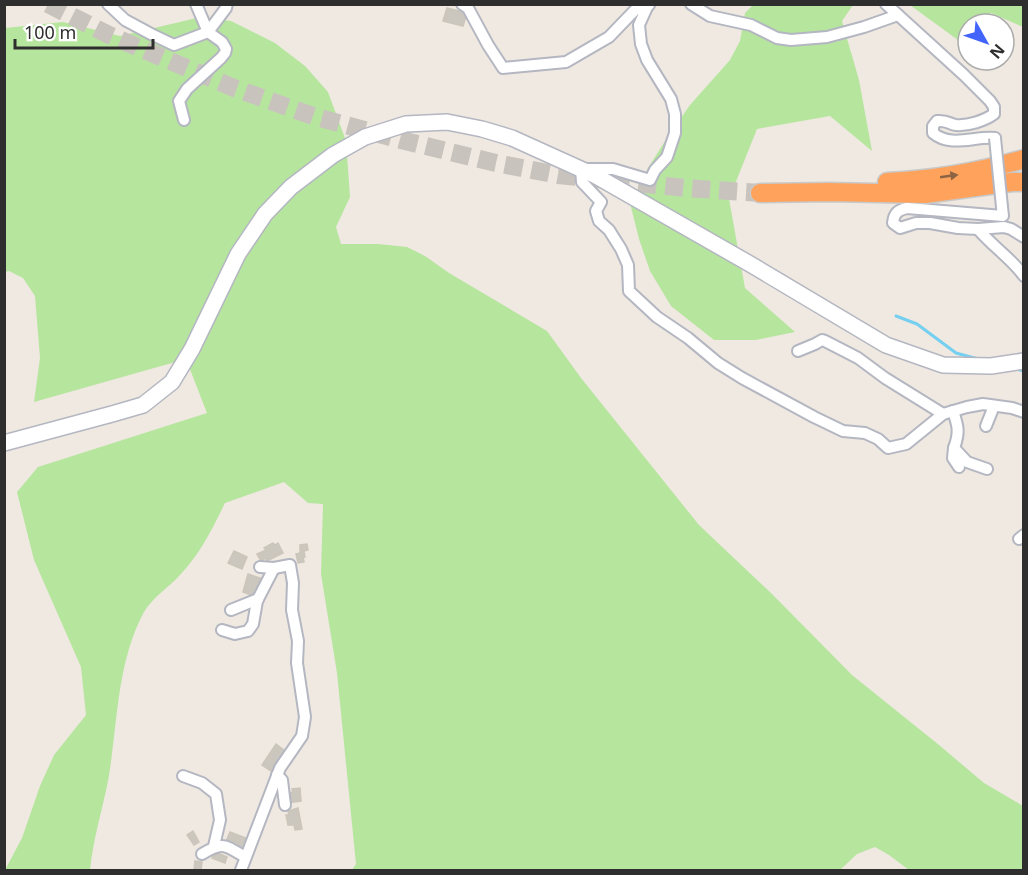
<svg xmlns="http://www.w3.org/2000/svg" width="1028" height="875" viewBox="0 0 1028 875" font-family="'Noto Sans',sans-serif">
	<rect width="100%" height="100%" fill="#efe9e1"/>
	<g fill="#b6e59e">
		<path d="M753 5H853L842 21 859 80 872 151 830 116 757 129 729 199 745 288 795 332 756 340H714L671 306 650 271 639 239 631 207 648 168 667 138 690 105 730 60 740 41 745 13Z"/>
		<path d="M910 5H1023V27L991 13 980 24H968V37L962 43Z"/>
		<path d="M201 17 231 21 275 43 305 66 328 92 346 141 350 197 336 227 341 244H378L407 247 425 256 449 273 547 331 581 378 699 525 771 593 852 675 939 745 984 783 1023 806V870H909L889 855 875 847 857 854 840 870H352L356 864 337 673 321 574 323 504 308 503 284 482 225 503C211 531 201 553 179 576 168 588 152 598 144 612 116 664 118 725 108 781 102 811 93 840 90 870H5L22 838 40 786 54 755 86 715 81 667 34 560 17 492 38 467 207 413 186 359 34 402 40 358 35 296 23 278 9 271 5 272V28L63 22 120 36Z"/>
	</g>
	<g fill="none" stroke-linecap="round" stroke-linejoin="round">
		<g stroke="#75cff0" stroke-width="3">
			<path d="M896 316 917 324 956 353 978 359"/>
			<path d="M1016 369 1024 371"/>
		</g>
	</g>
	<g fill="#cbc7bf" stroke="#cbc5ba" stroke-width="1.5">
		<path d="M447 8 467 13 463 26 443 21Z"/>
		<path d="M273 543 275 545 278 543 283 553 267 561 266 558 261 561 257 554 266 550 264 548Z"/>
		<path d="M307 544 308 550 304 551 305 557H303L304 562 298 563 296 554 300 553V545Z"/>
		<path d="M234 551 247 557 242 569 228 563Z"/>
		<path d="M248 574 263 579 254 596 243 592Z"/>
		<path d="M276 744 285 751 271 771 262 765Z"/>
		<path d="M300 788 301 801 288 803 287 793 293 792 292 789Z"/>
		<path d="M298 808 302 829 295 830 294 825H288L286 815H289L288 811Z"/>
		<path d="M193 831 199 842 194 845 187 835Z"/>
		<path d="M230 832 248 839 244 850 237 847 239 844 227 839Z"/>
		<path d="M215 852 227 857 225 863 212 858Z"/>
		<path d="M195 861 202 862 201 870H194Z"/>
	</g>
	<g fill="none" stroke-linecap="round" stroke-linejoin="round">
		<path stroke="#c8c4bd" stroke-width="18" stroke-dasharray="18 9" stroke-linecap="butt" d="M48 4 109 35 234 88 313 116 401 140 496 163 558 175 686 188 760 193"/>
		<defs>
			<g id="street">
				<path d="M108 4 125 20 151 34 174 45 208 32 226 8 227 4"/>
				<path d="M462 4 468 8 488 45 503 68 566 62 609 37 635 10 649 5"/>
				<path d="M691 4 710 16 751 25 777 38 791 40 827 37 864 27 898 15"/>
				<path d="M886 4 964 75 990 101 994 107V114C984 121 968 126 956 125 948 124 949 120 937 121L933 126V133C951 148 974 136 995 138"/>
				<path d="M648 5 639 25 641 44 647 60 671 99 675 114V133L667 157 655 170 650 180 613 169H581L582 182 601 202 596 211 599 221 609 230 621 249 628 265 629 291 657 317 688 338 718 363 742 378 814 417 843 431 865 433 878 439 888 448 906 444 943 414 967 407 983 404 1012 408 1024 412"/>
				<path d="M184 120 179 101 187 89 221 58 225 53 226 49 222 42 208 32 196 4"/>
				<path d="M1002 207 1003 216 907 208C898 210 894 213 893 223L900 228 916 223H930L958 228 978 229 1004 227 1011 229 1024 237"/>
				<path d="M978 229C992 246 1011 258 1024 276"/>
				<path d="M798 351 815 344 822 340 825 341 858 358 885 378 943 414"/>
				<path d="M953 411C958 426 960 432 954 448L967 462 987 469"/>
				<path d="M986 426 994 406"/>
				<path d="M954 448 953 458 959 467"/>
				<path d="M1019 539 1024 535"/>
				<path d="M231 610 258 599"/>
				<path d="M222 630 235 634 248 631 253 624 257 601 274 568"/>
				<path d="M277 775 282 780 285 805"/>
				<path d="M183 776 202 783 216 794 220 820 214 846"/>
				<path d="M202 854C223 841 225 845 245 857"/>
				<path d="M241 870 280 768 302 736 305 717 297 663 298 641 292 610 293 583 290 565 274 568 260 567"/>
			</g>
			<path id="secondary" d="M4 443 112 414 143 405 172 382 192 349 238 254 265 214 291 187 333 155 365 137 406 124 447 122 482 129 512 138 596 176 750 264 886 345 943 365 991 366 1024 361"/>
			<g id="highway">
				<path d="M887 182C934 180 979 172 1024 159"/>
				<path d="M760 193 829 192 925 194 1012 182H1024"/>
			</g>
		</defs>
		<use href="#street" stroke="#b4b7c1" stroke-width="14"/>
		<use href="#secondary" stroke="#b4b7c1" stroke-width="18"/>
		<use href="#highway" stroke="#c9c9c9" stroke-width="21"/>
		<use href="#street" stroke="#fff" stroke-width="10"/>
		<use href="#secondary" stroke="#fff" stroke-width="15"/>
		<use href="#highway" stroke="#ffa35c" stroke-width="18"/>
		<defs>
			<path id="street-bridge" d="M995 138 1002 207"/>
		</defs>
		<use href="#street-bridge" stroke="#b4b7c1" stroke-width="14" stroke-linecap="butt"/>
		<use href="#street-bridge" stroke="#fff" stroke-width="10"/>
	</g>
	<defs><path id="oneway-solid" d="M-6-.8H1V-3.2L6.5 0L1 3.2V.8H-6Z" transform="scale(1.5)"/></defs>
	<use fill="#8c6343" href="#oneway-solid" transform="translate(949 176) rotate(-8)"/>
	<rect width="1028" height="875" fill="none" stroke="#2e2e2e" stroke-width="12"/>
	<g transform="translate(986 42) rotate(130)"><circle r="28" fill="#ffffff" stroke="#ababab" stroke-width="1.5"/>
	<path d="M0-4.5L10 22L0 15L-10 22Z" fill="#4264fb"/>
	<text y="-9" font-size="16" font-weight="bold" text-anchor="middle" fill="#2e2e2e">N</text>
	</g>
	<path d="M15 39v9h138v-9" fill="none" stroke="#2e2e2e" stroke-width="3"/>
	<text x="24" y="39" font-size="18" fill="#2e2e2e" stroke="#ffffff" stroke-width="4.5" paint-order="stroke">100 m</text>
</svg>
